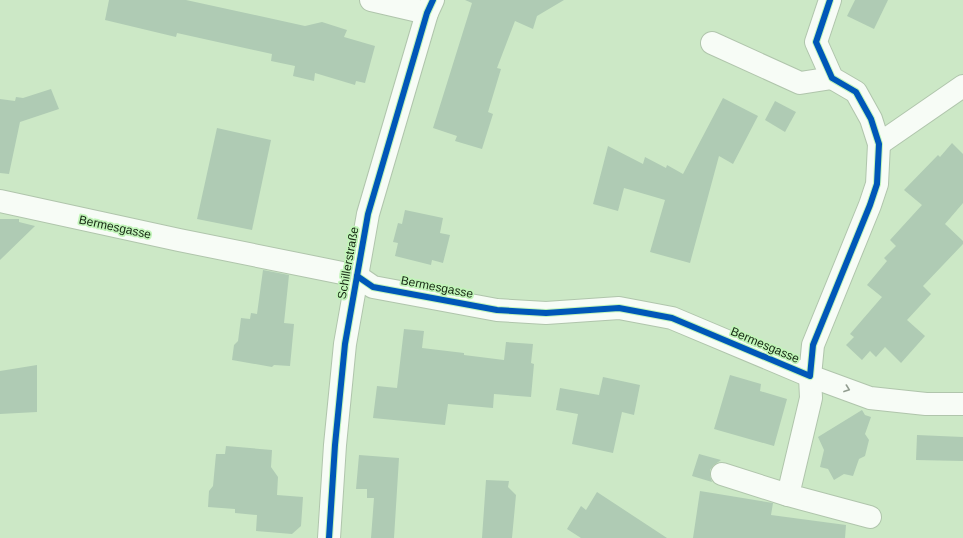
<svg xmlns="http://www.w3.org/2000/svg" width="963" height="538" viewBox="0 0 963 538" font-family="Helvetica,sans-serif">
	<rect width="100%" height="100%" fill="#cce8c6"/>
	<g fill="#afcbb4">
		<path d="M109 0H186L305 26 322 22 347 30 344 37 375 46 365 83 356 81 355 85 315 73 314 81 293 76 295 66 271 61 272 54 177 33 176 37 105 20Z"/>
		<path d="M465 0H564L537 16 533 29 515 21 497 68 501 69 488 112 493 114 482 149 455 141 457 136 433 128 472 3Z"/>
		<path d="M855 0H888L874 29 847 16Z"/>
		<path d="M51 89 59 109 20 122 9 174 0 173V99L15 101 16 97 23 98Z"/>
		<path d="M723 98 758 116 733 164 719 156 690 263 650 252 665 200 624 188 618 211 593 204 608 146 643 164 645 157 666 168 667 165 683 174Z"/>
		<path d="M775 101 796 112 785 132 765 120Z"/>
		<path d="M217 128 271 140 252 230 197 219Z"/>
		<path d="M952 143 963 154V203L945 224 963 241V244L923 286 931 294 907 320 925 336 901 363 885 347 876 357 870 351 862 360 846 345 854 337 850 334 882 297 867 285 887 261 884 258 896 246 890 240 922 205 904 190 938 155 940 157Z"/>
		<path d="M405 210 443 218 440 233 450 235 443 263 432 260 431 265 395 256 398 243 393 242 398 223 402 224Z"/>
		<path d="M0 219H19V222L35 226 0 260Z"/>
		<path d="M263 270 289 275 284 323 294 324 290 366 274 365 272 367 232 360 234 345 238 341 241 318 250 319 251 313 257 314Z"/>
		<path d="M404 329 424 331 422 348 464 353V355L504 360 506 342 533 344 531 363 534 364 531 397 494 394 493 408 448 404 445 425 373 418 377 386 397 388Z"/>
		<path d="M37 365V412L0 414V371Z"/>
		<path d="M730 375 761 384 760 391 787 399 774 446 714 429Z"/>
		<path d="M603 377 640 385 634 415 622 412 613 453 572 444 578 414 556 410 560 388 599 395Z"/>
		<path d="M862 410 865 415 871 417 865 434 869 440 865 456 859 459 853 476 844 474 834 480 828 469 820 467 824 450 818 437Z"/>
		<path d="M917 435 963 437V461L916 460Z"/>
		<path d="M226 446 272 450 271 467 278 477 277 495 303 497 301 526 292 534 256 531 257 515 235 513V509L208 507 209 491 213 486 216 454H225Z"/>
		<path d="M699 454 721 460 714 465 710 470V476L712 482 692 476Z"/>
		<path d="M359 455 399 458 394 538H371L374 498H367V489H356Z"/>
		<path d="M486 480 509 481 508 487 516 495 512 538H482Z"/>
		<path d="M700 491 773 503 771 515 846 525 845 538H693Z"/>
		<path d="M597 492 667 538H581L567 529 581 506 586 510Z"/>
	</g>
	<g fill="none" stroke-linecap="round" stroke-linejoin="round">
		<defs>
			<g id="minor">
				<path d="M371 0 427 13"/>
				<path d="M830 0 816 42 832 78 856 92 871 119 879 144 877 184 870 205 813 345 810 376 811 398 788 495 870 517"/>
				<path d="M712 43 800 83 832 78"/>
				<path d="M879 144 963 86"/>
				<path d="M0 201 179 240 357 276 373 287 497 310 546 313 619 308 672 318 810 376 870 398 926 404H963"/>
				<path d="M722 474 788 495"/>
				<path d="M329 538 335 445 345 344 368 214 427 13 433 0"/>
			</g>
		</defs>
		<use href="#minor" stroke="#b0c5ac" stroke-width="24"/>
		<use href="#minor" stroke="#f7fcf6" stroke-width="22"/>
		<defs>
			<g id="cycleway">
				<path d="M357 276 373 287 497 310 546 313 619 308 672 318 810 376 813 345 870 205 877 184 879 144 871 119 856 92 832 78 816 42 830 0"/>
				<path d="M329 538 335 445 345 344 368 214 427 13 433 0"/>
			</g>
		</defs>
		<use href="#cycleway" stroke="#c2f5b9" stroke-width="8"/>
		<use href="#cycleway" stroke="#0057b8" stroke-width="6"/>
	</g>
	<defs><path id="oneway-chevron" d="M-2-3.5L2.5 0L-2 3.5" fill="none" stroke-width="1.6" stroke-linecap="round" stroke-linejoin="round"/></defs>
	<use stroke="#919c8f" href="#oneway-chevron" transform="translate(847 389) rotate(20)"/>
	<g text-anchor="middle" stroke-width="3.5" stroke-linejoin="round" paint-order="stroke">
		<g font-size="12" fill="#142711" stroke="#c2f5b9">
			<text transform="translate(115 227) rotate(12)" y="4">Bermesgasse</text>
			<text transform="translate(348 263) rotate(-80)" y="4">Schillerstraße</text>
			<text transform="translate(437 287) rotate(11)" y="4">Bermesgasse</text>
			<text transform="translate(765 345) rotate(23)" y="4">Bermesgasse</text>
		</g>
	</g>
</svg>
